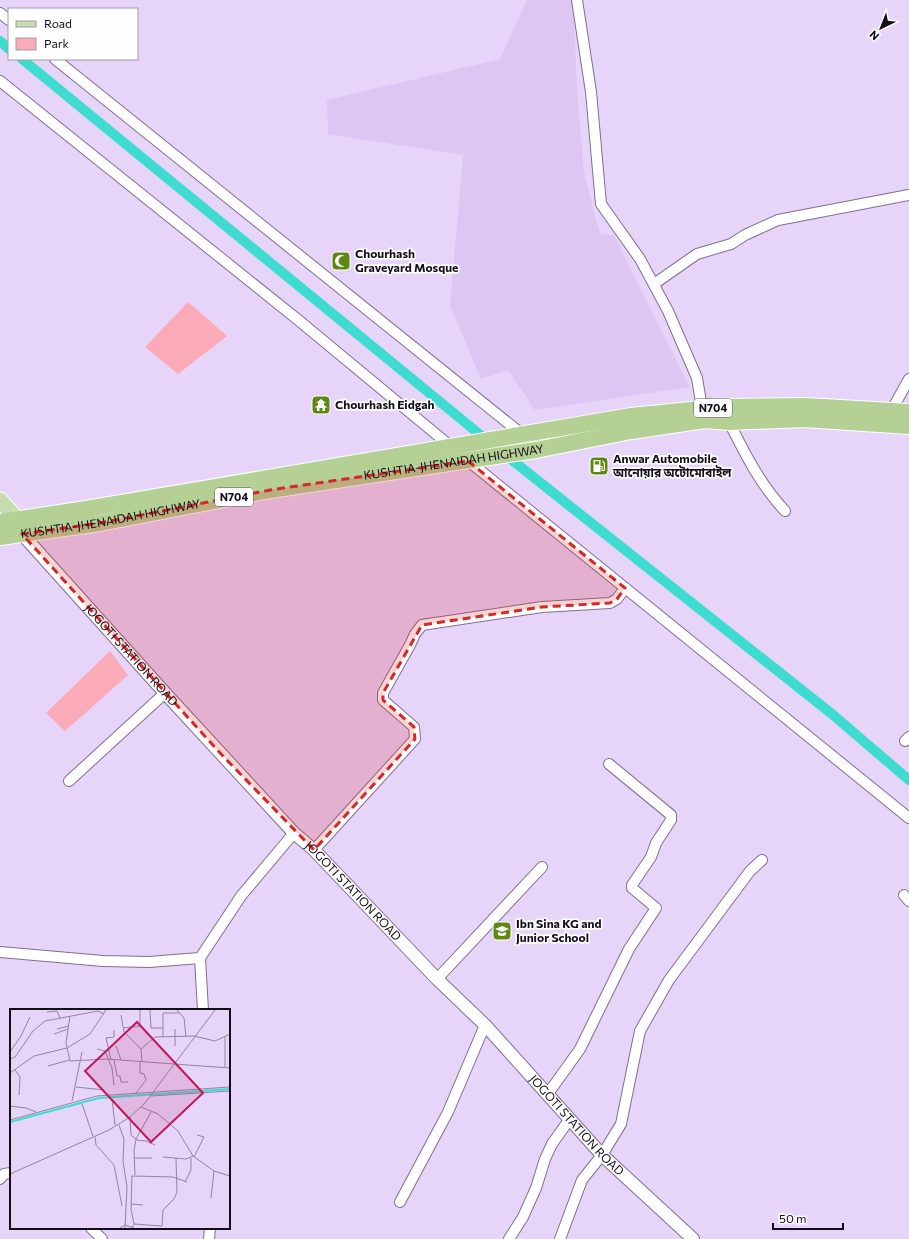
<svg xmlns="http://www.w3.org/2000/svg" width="909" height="1239" viewBox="0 0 909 1239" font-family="Commissioner,'Noto Sans Bengali',sans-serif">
	<rect width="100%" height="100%" fill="#e7d4f9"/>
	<path fill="#ddc7f2" d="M527 0H573L577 88 584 173 600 234 614 235 690 387 535 410 508 370 481 379 450 306 463 155 328 134 327 100 500 59Z"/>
	<g fill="#fbaab7">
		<path d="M188 302 227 336 178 374 145 347Z"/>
		<path d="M110 651 128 675 65 731 46 713Z"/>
	</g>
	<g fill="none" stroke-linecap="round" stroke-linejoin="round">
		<g stroke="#3edbd0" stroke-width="10">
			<path d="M0 41 9 49"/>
			<path d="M22 59 489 442"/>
			<path d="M503 453 832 714 909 780"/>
		</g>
		<defs>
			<g id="minor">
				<path d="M577 0 591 92 601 204 640 259 668 311 697 378 703 414"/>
				<path d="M0 13 9 20"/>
				<path d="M55 59 523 435"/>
				<path d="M0 81 297 319 454 449"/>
				<path d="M654 284 697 254 731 244 745 235 778 220 909 195"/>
				<path d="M889 415 909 379"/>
				<path d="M729 422C745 454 760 484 785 511"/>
				<path d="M466 459 909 818"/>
				<path d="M905 741 909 737"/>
				<path d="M69 781 165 693"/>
				<path d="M314 850 415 739 414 727 383 700V693L410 645 415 634 422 625 542 607 610 603 617 599 625 588"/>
				<path d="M904 895 909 901"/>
				<path d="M0 952 103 961 149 962 200 958"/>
				<path d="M437 979 542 867"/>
				<path d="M203 1010 200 958 241 896 294 833"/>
				<path d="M547 1095 580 1049 629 949 656 908 632 888V885L651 857 656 843 671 820V815L609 764"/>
				<path d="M0 1179 4 1174 11 1173"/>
				<path d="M400 1202 448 1112 485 1025"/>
				<path d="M91 1228 102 1239"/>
				<path d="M209 1239 210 1228"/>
				<path d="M509 1239 523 1217 536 1188 545 1159 552 1144 569 1120"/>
				<path d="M560 1239 582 1180 602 1155 621 1124 640 1031 669 980 750 871 762 860"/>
			</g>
			<g id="tertiary">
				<path id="s1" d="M22 534 165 693 294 833 314 850 437 979 485 1025 602 1155 693 1239"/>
			</g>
			<path id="primary" d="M0 500 17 519 21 530"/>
			<g id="trunk">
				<path d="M0 522 86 509 631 416 720 407 806 406 909 412"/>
				<path id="s2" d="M0 537 100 523 270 490 536 450 631 431 705 420 729 422 804 419 909 426"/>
			</g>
		</defs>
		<use href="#minor" stroke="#816f90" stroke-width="12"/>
		<use href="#tertiary" stroke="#816f90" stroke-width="14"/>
		<use href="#primary" stroke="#fff" stroke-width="17"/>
		<use href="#trunk" stroke="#fff" stroke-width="18"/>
		<use href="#minor" stroke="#fff" stroke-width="10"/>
		<use href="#tertiary" stroke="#fff" stroke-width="12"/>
		<use href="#primary" stroke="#c7dcaf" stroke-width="15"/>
		<use href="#trunk" stroke="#b4d094" stroke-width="16"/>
	</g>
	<path fill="#d62828" fill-opacity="0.2" stroke="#d62828" stroke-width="3" stroke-dasharray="8 5" stroke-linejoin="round" d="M468 461 625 588 617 599 610 603 542 607 422 625 383 693V700L414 727 415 739 314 850 221 754 22 534 100 523 270 490Z"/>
	<defs>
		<symbol id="mosque-square" viewBox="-11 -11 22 22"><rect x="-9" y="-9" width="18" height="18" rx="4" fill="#5f8813" stroke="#fefefe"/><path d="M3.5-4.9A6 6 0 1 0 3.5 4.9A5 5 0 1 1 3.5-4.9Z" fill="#fff"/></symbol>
		<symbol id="temple-square" viewBox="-11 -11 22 22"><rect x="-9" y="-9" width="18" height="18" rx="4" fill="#5f8813" stroke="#fefefe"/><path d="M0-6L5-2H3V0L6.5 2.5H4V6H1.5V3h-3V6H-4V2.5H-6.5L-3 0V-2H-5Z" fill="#fff"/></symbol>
		<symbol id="fuel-square" viewBox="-11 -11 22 22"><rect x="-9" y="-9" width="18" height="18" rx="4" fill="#5f8813" stroke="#fefefe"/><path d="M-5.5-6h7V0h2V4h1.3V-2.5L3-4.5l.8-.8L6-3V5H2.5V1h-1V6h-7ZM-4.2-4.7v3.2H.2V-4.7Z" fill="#fff"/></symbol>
		<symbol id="school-square" viewBox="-11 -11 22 22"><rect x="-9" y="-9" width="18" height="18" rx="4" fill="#5f8813" stroke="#fefefe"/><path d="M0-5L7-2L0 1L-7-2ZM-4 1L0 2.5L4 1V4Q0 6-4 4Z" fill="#fff"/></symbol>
	</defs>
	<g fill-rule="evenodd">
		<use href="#mosque-square" x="330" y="250" width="22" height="22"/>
		<use href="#temple-square" x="310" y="394" width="22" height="22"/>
		<use href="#fuel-square" x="588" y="455" width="22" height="22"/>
		<use href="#school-square" x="491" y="920" width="22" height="22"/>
	</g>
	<g text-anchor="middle" stroke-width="3.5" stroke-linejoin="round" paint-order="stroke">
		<g fill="#fefefe" stroke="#5a565e" stroke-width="1">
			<rect x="694" y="399" width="38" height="18" rx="3"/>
			<rect x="215" y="488" width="38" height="18" rx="3"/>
		</g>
		<g font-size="11" font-weight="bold" fill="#140e1a">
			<text x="713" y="412">N704</text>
			<text x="234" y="501">N704</text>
		</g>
		<g font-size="12" font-weight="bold" fill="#140e1a" stroke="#fefefe" text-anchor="start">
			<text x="355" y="258">Chourhash<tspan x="355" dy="14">Graveyard Mosque</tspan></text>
			<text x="335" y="409">Chourhash Eidgah</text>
			<text x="613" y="463">Anwar Automobile<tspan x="613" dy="14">আনোয়ার অটোমোবাইল</tspan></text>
			<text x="516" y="928">Ibn Sina KG and<tspan x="516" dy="14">Junior School</tspan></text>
		</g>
		<g font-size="12" fill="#140e1a" stroke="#fefefe">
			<text dy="4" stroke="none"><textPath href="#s2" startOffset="460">KUSHTIA-JHENAIDAH HIGHWAY</textPath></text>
			<text dy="4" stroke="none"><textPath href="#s2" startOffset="112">KUSHTIA-JHENAIDAH HIGHWAY</textPath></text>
			<text dy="4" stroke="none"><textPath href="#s1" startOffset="163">JOGOTI STATION ROAD</textPath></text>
			<text dy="4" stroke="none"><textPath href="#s1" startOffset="487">JOGOTI STATION ROAD</textPath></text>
			<text dy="4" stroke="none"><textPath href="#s1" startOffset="811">JOGOTI STATION ROAD</textPath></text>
		</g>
	</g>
	<g transform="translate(10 1009)">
		<rect width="220" height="220" fill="#e7d4f9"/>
		<path fill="none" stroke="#3edbd0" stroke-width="2" d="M0 113 89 89 220 80"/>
		<path fill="none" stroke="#9385a0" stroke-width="1" d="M140 1 141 19H153M167 1 174 9 176 28M37 3 47 2 50 9M111 6 114 23 131 40 132 52M60 7 56 34 60 52 97 50 164 55M113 19 130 17V1M47 20 59 17M44 25 58 20M153 28V4H169M106 37 111 51M165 37V20M87 40 95 42 102 59 104 76M131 40 145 28 184 27 205 32 220 25M0 43 11 27 20 8M0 50 5 48 23 22 35 12 88 2 94 5M101 51 96 29 104 28V21M104 51 107 67H110L111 73H118M164 55 220 59M38 57 59 51M215 58V28M5 61 10 68 9 86M0 64 24 47 57 39 80 25 96 1M66 78 94 81M126 84 136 71 134 65 130 64V52M141 87 220 82M102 90 105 116M62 92 72 43M72 95 83 127M0 97 16 99 26 103M131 98 148 105 168 122 183 147 204 162 220 167M120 108 121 126 126 130 124 142 125 166M0 111 87 87 220 78M109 116 114 130 113 152 117 178 115 219M85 128 86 136 104 156 112 197M126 130 141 103M126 131 136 132 145 136M153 148 176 150 183 147M184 148 194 128 187 126M125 149H142M0 165 99 121 120 108 135 94 205 1M175 173 181 161V149M201 189 204 162M121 195 133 196M124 215 152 217 153 201 164 190 167 183 166 149M110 219 115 216 124 219M122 219 124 215 121 200 122 167 163 168 177 173"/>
		<path fill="#c2185b" fill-opacity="0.15" stroke="#c2185b" stroke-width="2" d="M127 13 193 84 141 133 75 62Z"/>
		<rect width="220" height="220" fill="none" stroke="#140e1a" stroke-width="2"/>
	</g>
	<rect x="8" y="8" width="130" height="52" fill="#fefefe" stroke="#a09ea3"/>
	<rect x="16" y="21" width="20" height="6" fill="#c7dcaf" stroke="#a09ea3"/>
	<text x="44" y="28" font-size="12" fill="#140e1a">Road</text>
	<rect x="16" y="38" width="20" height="12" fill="#fbaab7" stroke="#a09ea3"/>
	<text x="44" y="48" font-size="12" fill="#140e1a">Park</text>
	<g transform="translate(881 28) rotate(223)" stroke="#fefefe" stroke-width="3" paint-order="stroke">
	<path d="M0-3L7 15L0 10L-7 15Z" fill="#140e1a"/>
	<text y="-6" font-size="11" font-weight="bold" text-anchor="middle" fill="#140e1a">N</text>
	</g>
	<path d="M773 1223v6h70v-6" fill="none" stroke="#140e1a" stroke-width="2"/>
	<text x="779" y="1223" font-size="12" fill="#140e1a" stroke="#fefefe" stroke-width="3" paint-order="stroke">50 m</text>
</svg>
